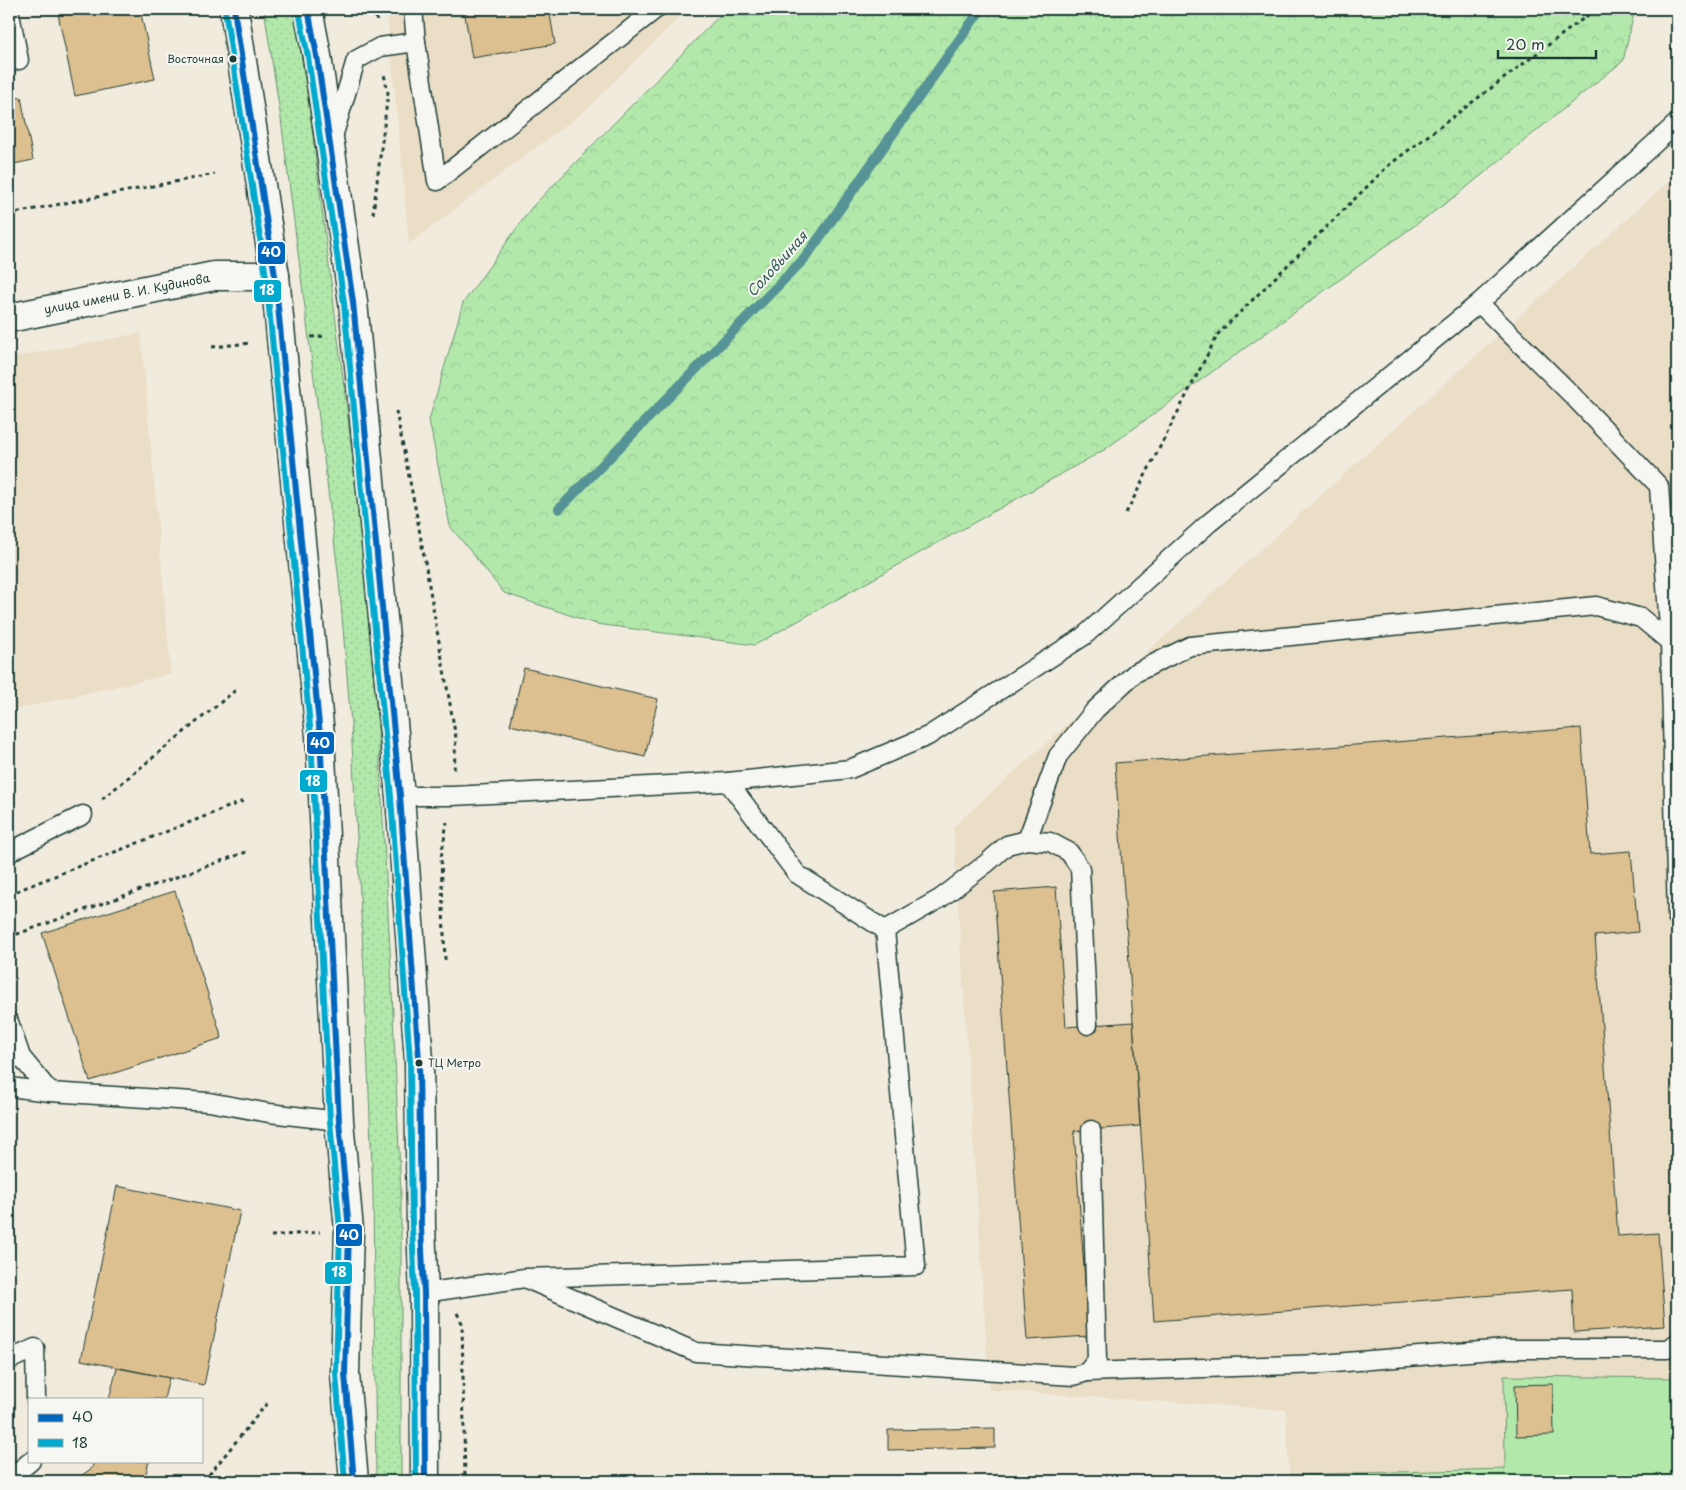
<svg xmlns="http://www.w3.org/2000/svg" width="1686" height="1490" viewBox="0 0 1686 1490" font-family="'Playpen Sans',sans-serif">
	<defs>
		<pattern id="grass-dots" width="8" height="8" patternUnits="userSpaceOnUse" patternTransform="scale(1.25)"><rect width="8" height="8" fill="#b2e9ab"/><path d="M2 2h.1M6 6h.1" fill="none" stroke="#99c994" stroke-width="1.8" stroke-linecap="round"/></pattern>
		<pattern id="forest-crowns" width="20" height="18" patternUnits="userSpaceOnUse" patternTransform="scale(1.25)"><rect width="20" height="18" fill="#b2e9ab"/><path d="M2 6a3 3 0 1 1 6 0M12 15a3 3 0 1 1 6 0" fill="none" stroke="#99c994"/></pattern>
	</defs>
	<rect width="100%" height="100%" fill="#f1ebde"/>
	<filter id="ink" filterUnits="userSpaceOnUse"><feTurbulence type="fractalNoise" baseFrequency=".02" numOctaves="2"/><feDisplacementMap in="SourceGraphic" scale="10" xChannelSelector="R" yChannelSelector="G"/><feConvolveMatrix kernelMatrix="1 2 1 2 8 2 1 2 1" color-interpolation-filters="sRGB"/></filter>
	<g filter="url(#ink)">
		<g fill="#ebdec7">
			<path d="M387 9H687L587 109 409 244Z"/>
			<path d="M1677 174V1378L1504 1376 1505 1469 1289 1475 1286 1410 989 1390 953 827Z"/>
			<path d="M141 333 171 674 9 711V358Z"/>
		</g>
		<path fill="url(#grass-dots)" stroke="#689370" d="M264 9H294L310 112 359 508 378 728 391 968 401 1195V1481H376L373 1192 364 971 351 724 339 580 319 418 281 119Z"/>
		<path fill="url(#forest-crowns)" stroke="#689370" d="M726 9H1635L1623 61 1457 195 1104 450 755 645 596 624 504 593 450 526 429 420 463 303 532 207Z"/>
		<path fill="#b2e9ab" stroke="#689370" d="M1504 1376 1677 1378V1481H1289V1475L1505 1469Z"/>
		<g fill="none" stroke-linecap="round" stroke-linejoin="round">
			<path stroke="#579396" stroke-width="10" d="M559 509 805 258 981 9"/>
		</g>
		<g fill="#dcc090" stroke="#1f3d34">
			<path d="M57 9H140L155 79 75 96Z"/>
			<path d="M464 9H549L555 44 472 58Z"/>
			<path d="M21 97 33 160 9 165V100Z"/>
			<path d="M524 668 658 699 645 757 510 725Z"/>
			<path d="M1581 728 1590 854 1631 851 1638 932 1595 936 1618 1236 1658 1233 1665 1326 1574 1332 1572 1289 1154 1321 1115 763Z"/>
			<path d="M1056 887 1066 1027 1133 1022 1140 1126 1074 1131 1089 1336 1027 1340 994 892Z"/>
			<path d="M175 891 222 1038 90 1081 42 933Z"/>
			<path d="M117 1186 240 1211 204 1385 81 1360Z"/>
			<path d="M117 1368 169 1378 164 1399H109Z"/>
			<path d="M1553 1384 1554 1435 1516 1436 1515 1385Z"/>
			<path d="M995 1428V1448L888 1450V1430Z"/>
			<path d="M94 1461H149L144 1481H74L92 1468Z"/>
		</g>
		<g fill="none" stroke-linecap="round" stroke-linejoin="round">
			<defs>
				<g id="lane">
					<path d="M413 9 416 42"/>
					<path d="M9 62 19 60 9 9"/>
					<path d="M333 137 356 60 380 47 416 42 437 181 656 9"/>
					<path d="M1479 303 1571 394 1659 486 1670 642 1677 917"/>
					<path d="M400 796H452L728 782 850 769 928 736 1084 636 1209 523 1479 303 1677 123"/>
					<path d="M1027 840 1058 756 1095 710 1135 673 1190 646 1596 606 1641 618 1670 642"/>
					<path d="M9 854 11 851 83 815"/>
					<path d="M885 930 941 898 987 863 1007 845 1027 840 1050 842 1069 852 1080 868 1088 1025"/>
					<path d="M9 1022 21 1057 50 1092 209 1102 269 1113 339 1121"/>
					<path d="M9 1087 50 1092"/>
					<path d="M529 1280 696 1352 1074 1376 1087 1372 1097 1360 1091 1130"/>
					<path d="M424 1293 525 1278 916 1266 885 930 797 874 728 782"/>
					<path d="M9 1360 35 1348 36 1399"/>
					<path d="M1087 1372 1322 1364 1505 1349H1667L1677 1343"/>
					<path d="M9 1479 31 1461"/>
				</g>
				<path id="street" d="M9 318 214 276H275"/>
				<g id="secondary">
					<path d="M234 9 275 276 320 735 339 1121 349 1230 345 1374 354 1481"/>
					<path d="M308 9 317 56 353 302 400 796 419 1061 421 1227 424 1293 425 1481"/>
				</g>
			</defs>
			<use href="#lane" stroke="#1f3d34" stroke-width="21"/>
			<use href="#street" stroke="#1f3d34" stroke-width="31"/>
			<use href="#secondary" stroke="#1f3d34" stroke-width="31"/>
			<g stroke="#1f3d34" stroke-width="3" stroke-dasharray="4 4" stroke-linecap="butt">
				<path d="M375 9 377 23"/>
				<path d="M9 214 215 174"/>
				<path d="M373 214 388 93 384 74"/>
				<path d="M311 337 325 336"/>
				<path d="M212 347 250 343"/>
				<path d="M396 411 417 517 456 738 454 771"/>
				<path d="M1126 513 1218 334 1389 165 1596 9"/>
				<path d="M102 799 237 689"/>
				<path d="M9 894 246 800"/>
				<path d="M9 937 249 851"/>
				<path d="M445 960 441 858 447 822"/>
				<path d="M271 1236 320 1232"/>
				<path d="M457 1313 462 1323 465 1481"/>
				<path d="M204 1481 268 1402"/>
			</g>
			<use href="#lane" stroke="#f6f6f2" stroke-width="18"/>
			<use href="#street" stroke="#f6f6f2" stroke-width="28"/>
			<use href="#secondary" stroke="#f6f6f2" stroke-width="28"/>
			<defs>
				<g id="bus-1">
					<path d="M234 9 275 276 320 735 339 1121 349 1230 345 1374 354 1481"/>
					<path d="M308 9 317 56 353 302 400 796 419 1061 421 1227 424 1293 425 1481"/>
				</g>
				<g id="bus-2">
					<path d="M225 10 266 277 311 736 330 1121 340 1230 336 1374 345 1481"/>
					<path d="M299 11 308 57 344 303 391 797 410 1061 412 1227 415 1293 416 1481"/>
				</g>
			</defs>
			<use href="#bus-1" stroke="#f6f6f2" stroke-width="10"/>
			<use href="#bus-2" stroke="#f6f6f2" stroke-width="10"/>
			<use href="#bus-1" stroke="#0065bd" stroke-width="6"/>
			<use href="#bus-2" stroke="#00a9ce" stroke-width="6"/>
		</g>
	</g>
	<g fill="#1f3d34" stroke="#f6f6f2" stroke-width="2">
		<circle cx="233" cy="59" r="4.5"/>
		<circle cx="419" cy="1063" r="4.5"/>
	</g>
	<g text-anchor="middle" stroke-width="4" stroke-linejoin="round" paint-order="stroke">
		<g font-size="11" fill="#1f3d34" stroke="#f6f6f2" text-anchor="end">
			<text x="224" y="63">Восточная</text>
			<text x="428" y="1067" text-anchor="start">ТЦ Метро</text>
		</g>
		<g font-size="12" fill="#1f3d34" stroke="#f6f6f2">
			<text transform="translate(127 294) rotate(-11)" y="4">улица имени В. И. Кудинова</text>
		</g>
		<g font-size="14" font-style="italic" fill="#325a55" stroke="#f6f6f2">
			<text transform="translate(777 264) rotate(-48)" y="5">Соловьиная</text>
		</g>
	</g>
	<g stroke="#f6f6f2" stroke-width="2">
		<rect x="257" y="241" width="29" height="24" rx="5" fill="#0065bd"/>
		<rect x="253" y="279" width="29" height="24" rx="5" fill="#00a9ce"/>
		<rect x="306" y="731" width="29" height="24" rx="5" fill="#0065bd"/>
		<rect x="299" y="769" width="29" height="24" rx="5" fill="#00a9ce"/>
		<rect x="335" y="1223" width="28" height="24" rx="5" fill="#0065bd"/>
		<rect x="324" y="1261" width="29" height="24" rx="5" fill="#00a9ce"/>
	</g>
	<g font-size="14" text-anchor="middle" font-weight="bold" fill="#fff">
		<text x="271" y="257">40</text>
		<text x="267" y="295">18</text>
		<text x="320" y="748">40</text>
		<text x="313" y="786">18</text>
		<text x="349" y="1240">40</text>
		<text x="339" y="1277">18</text>
	</g>
	<rect width="1686" height="1490" fill="none" stroke="#f6f6f2" stroke-width="30"/>
	<rect x="15" y="15" width="1656" height="1460" fill="none" stroke="#1f3d34" stroke-width="2" filter="url(#ink)"/>
	<rect x="28" y="1398" width="175" height="65" fill="#f6f6f2" stroke="#a0aca6"/>
	<rect x="38" y="1414" width="25" height="8" fill="#0065bd" stroke="#a0aca6"/>
	<text x="72" y="1422" font-size="15" fill="#1f3d34">40</text>
	<rect x="38" y="1439" width="25" height="8" fill="#00a9ce" stroke="#a0aca6"/>
	<text x="72" y="1448" font-size="15" fill="#1f3d34">18</text>
	<path d="M1498 50v8h98v-8" fill="none" stroke="#1f3d34" stroke-width="2.5"/>
	<text x="1506" y="50" font-size="15" fill="#1f3d34" stroke="#f6f6f2" stroke-width="4" paint-order="stroke">20 m</text>
</svg>
